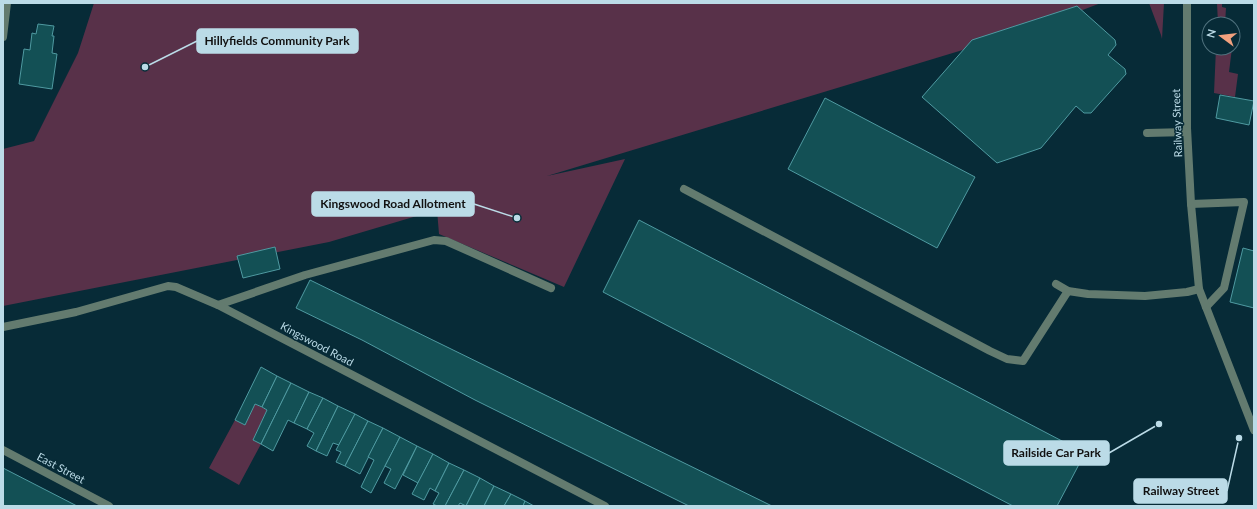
<svg xmlns="http://www.w3.org/2000/svg" width="1257" height="509" viewBox="0 0 1257 509" font-family="Lato,sans-serif">
	<rect width="100%" height="100%" fill="#072b37"/>
	<g fill="#583149">
		<path d="M94 3H1101L1035 28 547 176 625 159 564 287 439 234 437 210 329 242 3 306V149L34 141 78 53Z"/>
		<path d="M1149 3H1164L1162 39 1161 35Z"/>
		<path d="M1217 3H1222V7L1226 8 1225 24H1218Z"/>
		<path d="M1216 48H1232L1229 72 1238 74 1235 97 1214 93Z"/>
		<path d="M255 404 267 410 253 440 261 444 239 485 209 468 235 420 245 425Z"/>
	</g>
	<g fill="#135055" stroke="#4f9aa1">
		<path d="M1077 6 1115 40 1116 45 1108 55 1125 69 1126 74 1091 113H1084L1076 106 1041 148 997 163 922 97 972 40Z"/>
		<path d="M38 24 54 26 52 36H54L52 53 57 54 52 89 19 84 24 49 30 50 32 33 36 34Z"/>
		<path d="M1220 95 1254 101 1249 125 1216 118Z"/>
		<path d="M825 98 975 177 937 248 788 169Z"/>
		<path d="M639 220 1085 453 1057 506H1013L603 292Z"/>
		<path d="M275 247 280 269 243 278 237 256Z"/>
		<path d="M1243 248 1254 251V308L1230 302Z"/>
		<path d="M310 280 772 506H689L475 400 362 340 296 308Z"/>
		<path d="M261 367 277 376 262 407 255 404 245 425 235 420Z"/>
		<path d="M277 376 291 383 261 444 253 440 267 410 262 407Z"/>
		<path d="M291 383 309 392 294 423 288 420 273 451 261 444Z"/>
		<path d="M309 392 323 398 307 429 294 423Z"/>
		<path d="M323 398 338 406 316 451 307 446 314 433 307 429Z"/>
		<path d="M338 406 355 414 339 445 333 443 327 456 316 451Z"/>
		<path d="M355 414 368 421 345 466 336 462 341 452 336 450Z"/>
		<path d="M368 421 383 428 360 474 345 466Z"/>
		<path d="M383 428 400 437 371 493 361 487 374 460 368 457Z"/>
		<path d="M400 437 417 446 395 489 384 483 391 469 385 466Z"/>
		<path d="M417 446 433 454 418 483 403 475Z"/>
		<path d="M433 454 449 463 435 491 430 488 424 500 412 494Z"/>
		<path d="M449 463 464 470 445 506H437L433 504 439 493 435 491Z"/>
		<path d="M3 468 77 506H3Z"/>
		<path d="M464 470 480 478 466 506 460 503 458 506H445Z"/>
		<path d="M480 478 494 486 484 506H466Z"/>
		<path d="M494 486 511 494 504 506H484Z"/>
		<path d="M511 494 525 501 523 506H504Z"/>
		<path d="M525 501 534 506H523Z"/>
	</g>
	<g fill="none" stroke-linecap="round" stroke-linejoin="round">
		<g stroke="#637b6f" stroke-width="8">
			<path d="M1147 133 1187 132"/>
			<path d="M684 189 990 351 1007 359 1023 361 1068 291"/>
			<path d="M1191 204 1244 202 1224 288 1206 307"/>
			<path d="M218 305 305 275 434 240 446 241 551 288"/>
		</g>
		<g stroke="#637b6f" stroke-width="8">
			<path d="M3 37 7 3"/>
			<path d="M1056 284 1068 291 1088 294 1145 296 1187 292 1199 289"/>
			<path d="M3 327 76 312 168 286 176 287 218 305 605 506"/>
			<path d="M3 450 109 506"/>
		</g>
		<path stroke="#637b6f" stroke-width="8" d="M1187 3V128L1191 204 1199 289 1254 430"/>
	</g>
	<g text-anchor="middle" stroke-width="3" stroke-linejoin="round" paint-order="stroke">
		<g font-size="11" fill="#bbdbe7" stroke="#072b37">
			<text transform="translate(1177 123) rotate(-92)" y="4">Railway Street</text>
			<text transform="translate(317 344) rotate(28)" y="4">Kingswood Road</text>
			<text transform="translate(61 468) rotate(28)" y="4">East Street</text>
		</g>
	</g>
	<path fill="none" stroke="#bbdbe7" stroke-width="1.5" d="M145 67L197 41M517 218L474 204M1159 424L1109 453M1239 438L1227 491"/>
	<g fill="#bbdbe7" stroke="#072b37" stroke-width="1.5">
		<circle cx="145" cy="67" r="4"/>
		<circle cx="517" cy="218" r="4"/>
		<circle cx="1159" cy="424" r="4"/>
		<circle cx="1239" cy="438" r="4"/>
	</g>
	<g fill="#bbdbe7" stroke="#bbdbe7" stroke-width="1.5">
		<rect x="197" y="29" width="161" height="24" rx="4"/>
		<rect x="312" y="192" width="162" height="24" rx="4"/>
		<rect x="1004" y="441" width="105" height="24" rx="4"/>
		<rect x="1134" y="479" width="93" height="24" rx="4"/>
	</g>
	<g font-size="12" text-anchor="middle" font-weight="bold" fill="#111">
		<text x="277" y="45">Hillyfields Community Park</text>
		<text x="393" y="208">Kingswood Road Allotment</text>
		<text x="1056" y="457">Railside Car Park</text>
		<text x="1181" y="495">Railway Street</text>
	</g>
	<rect width="1257" height="509" fill="none" stroke="#bbdbe7" stroke-width="8"/>
	<g transform="translate(1221 36) rotate(285)"><circle r="19" fill="#072b37" stroke="#4f717d"/>
	<path d="M0-3L7 15L0 10L-7 15Z" fill="#f2a17e"/>
	<text y="-6" font-size="11" font-weight="bold" text-anchor="middle" fill="#bbdbe7">N</text>
	</g>
</svg>
